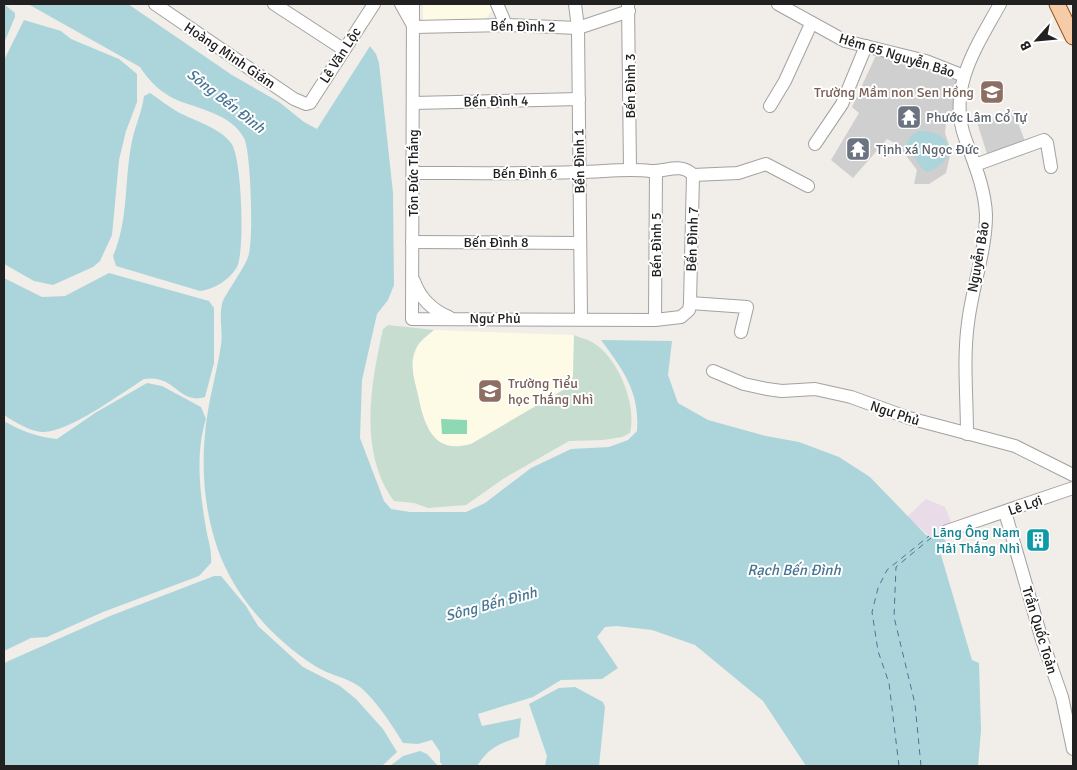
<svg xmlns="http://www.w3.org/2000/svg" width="1077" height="770" viewBox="0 0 1077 770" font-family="Signika,sans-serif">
	<rect width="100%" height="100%" fill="#f1ede8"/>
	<path fill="#e9dbe8" d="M926 499 945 507 952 524 943 528 941 534 932 538 907 517Z"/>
	<g fill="#fdfbe5">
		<path d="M423 4H489L492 10 485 21 423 22Z"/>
		<path d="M434 330 574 335 573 376 566 388 558 394 487 436 471 444 451 447 436 440 431 434 422 414 413 375 412 363 418 344Z"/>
	</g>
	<g fill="#cfcfcf">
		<path d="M878 51 965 77 962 123H946L945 133 951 151 946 173 929 184H914L917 170 898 145 887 139 853 178 831 160 859 113 852 107Z"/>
		<path d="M1013 110 1025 141 987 154 977 122Z"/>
	</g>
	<path fill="#c6ddd0" d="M388 325 434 330C425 337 418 342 414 353 410 367 415 382 418 395 424 425 433 455 471 444L570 386 573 376 574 335C580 338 587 339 592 342 618 357 637 404 630 433L622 437 603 440 569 441 503 479 466 505 428 508 414 503 394 501C358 452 371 383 383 329Z"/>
	<path fill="#8dd9b4" d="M441 419 467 420V434H442Z"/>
	<g fill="#acd5db">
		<path d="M4 4 15 13V17L4 43Z"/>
		<path d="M28 4H128L232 75 279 102 304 122 317 129 370 46 376 54 379 63 393 193 394 285 388 300 377 314 362 380 360 438 384 501 391 509 410 512H466L485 503 531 468 571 449 609 447 628 440 637 431C640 392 623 370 601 340L672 341 668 375 678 403 708 420 766 436 799 442 839 457 870 477 926 535 932 538 941 534 946 542 948 552 941 555 972 660 979 663 981 730 978 766H806L763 701 695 645 652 630 617 626 605 627 597 637 618 668 602 679 561 680 533 697 478 714 482 726 521 718 519 737C499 744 489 747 477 766H443L440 762V752L432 740 418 744 403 743C393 726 375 699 360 687 346 677 329 675 315 666 273 639 235 597 218 550 200 498 200 444 212 390 215 375 219 360 221 345 223 332 219 317 222 304 223 297 244 269 248 257 254 242 251 151 244 138 231 114 199 109 177 100 161 93 149 81 140 67Z"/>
		<path d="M24 20 61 31 71 39 119 59 137 74V102L126 131 119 160 112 235 100 261 93 267 53 285 34 281 4 264V60Z"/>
		<path d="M150 93C159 99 169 107 178 112 195 121 220 128 231 143 242 156 245 252 237 267 229 280 215 289 200 291L116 266 113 256C129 220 124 179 132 141 135 126 142 112 144 96Z"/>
		<path d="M918 131C953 130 960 158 928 172L923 170 906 145 910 137Z"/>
		<path d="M109 273 209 301 214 308V363L205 397C202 398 196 399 193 398 175 394 170 375 144 379 122 393 66 434 42 432 29 431 15 422 4 415V278L42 297 65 296Z"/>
		<path d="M147 383 162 386 201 407 206 419C195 454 200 494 206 528 208 541 212 549 211 563L199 576 103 612 47 637 31 638 4 651V421C21 431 37 437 57 439L95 413Z"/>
		<path d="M214 576H221L246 606 258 626 303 667 340 686 356 699 383 729 397 752 382 766H4V663L110 616Z"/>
		<path d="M575 687 603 702 605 707 599 766H545L547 756 529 704 559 688Z"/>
		<path d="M420 751 427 754 438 766H390L403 756Z"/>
	</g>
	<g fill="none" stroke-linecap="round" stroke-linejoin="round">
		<g stroke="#497694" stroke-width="1" stroke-dasharray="6 5" stroke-linecap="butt">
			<path d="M899 766 889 683 878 651 872 612 878 588 887 570 929 536"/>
			<path d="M921 766 915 704 894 617 896 567 931 538"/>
		</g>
		<defs>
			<g id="minor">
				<path d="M155 4 294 99 306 104 310 103 374 4"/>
				<path d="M274 4 343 49"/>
				<path d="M401 4 414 27 506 25 578 28 629 11"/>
				<path d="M413 4 412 319 655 320 681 317 689 310 690 303 693 175"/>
				<path d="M497 4 506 25"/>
				<path d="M575 4 578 28 581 318"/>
				<path d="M628 4 630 169"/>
				<path d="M778 4 845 41 926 61 964 76"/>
				<path d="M413 103 579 99"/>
				<path d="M770 106 785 81 811 24"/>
				<path d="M815 144 842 104 866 46"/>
				<path d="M975 165 1044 140 1047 143 1051 167"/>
				<path d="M414 173C468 173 523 174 578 172 602 172 626 168 650 171 666 172 681 162 693 175"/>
				<path d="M693 175 738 173 766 164 808 186"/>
				<path d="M412 242 580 243"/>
				<path d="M414 281C420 298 432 310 449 317"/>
				<path d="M690 303 747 307 741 332"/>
				<path d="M655 320 656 171"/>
				<path d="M713 371 744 384 767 389 782 391 815 389 851 397 909 418 1015 446 1073 475"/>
				<path d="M967 434C967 398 963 359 968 323 972 288 986 251 986 215 985 188 974 163 965 138 947 88 977 46 1000 4"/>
				<path d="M1005 512 1042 640 1062 697 1073 749"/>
				<path d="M947 531 1073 488"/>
			</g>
			<path id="major" d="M1057 4 1073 37"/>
		</defs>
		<use href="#minor" stroke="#a2a2a2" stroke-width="14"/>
		<use href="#major" stroke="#93580b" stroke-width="17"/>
		<use href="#minor" stroke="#fff" stroke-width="12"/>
		<use href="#major" stroke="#f6cca8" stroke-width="15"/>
	</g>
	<defs>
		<symbol id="school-square" viewBox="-11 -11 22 22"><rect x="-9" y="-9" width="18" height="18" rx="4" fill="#8d6e63" stroke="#fff"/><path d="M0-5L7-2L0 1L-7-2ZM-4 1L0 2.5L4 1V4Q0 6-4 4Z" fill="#fff"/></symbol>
		<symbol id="temple-square" viewBox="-11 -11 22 22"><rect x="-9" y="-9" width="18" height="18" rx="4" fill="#6b7280" stroke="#fff"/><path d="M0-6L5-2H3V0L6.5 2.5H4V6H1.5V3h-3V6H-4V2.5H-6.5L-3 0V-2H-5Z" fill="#fff"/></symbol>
		<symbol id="building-square" viewBox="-11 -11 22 22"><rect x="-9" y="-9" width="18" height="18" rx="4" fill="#0f9aa8" stroke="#fff"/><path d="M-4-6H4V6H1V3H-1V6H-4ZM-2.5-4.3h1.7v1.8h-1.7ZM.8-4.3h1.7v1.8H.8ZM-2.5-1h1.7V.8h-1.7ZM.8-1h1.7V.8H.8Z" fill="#fff"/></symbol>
	</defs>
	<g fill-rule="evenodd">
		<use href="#school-square" x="978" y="78" width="28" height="28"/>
		<use href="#temple-square" x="895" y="103" width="28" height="28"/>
		<use href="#temple-square" x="844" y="135" width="28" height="28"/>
		<use href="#school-square" x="476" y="377" width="28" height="28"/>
		<use href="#building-square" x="1024" y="526" width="28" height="28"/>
	</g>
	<g text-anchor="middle" stroke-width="4" stroke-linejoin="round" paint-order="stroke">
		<g font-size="14" fill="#212121" stroke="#fff">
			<text transform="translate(523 26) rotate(1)" y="5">Bến Đình 2</text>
			<text transform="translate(230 55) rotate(34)" y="5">Hoàng Minh Giám</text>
			<text transform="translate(340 55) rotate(-57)" y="5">Lê Văn Lộc</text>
			<text transform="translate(897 55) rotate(17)" y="5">Hẻm 65 Nguyễn Bảo</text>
			<text transform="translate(630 86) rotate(-90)" y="5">Bến Đình 3</text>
			<text transform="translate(496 101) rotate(-1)" y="5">Bến Đình 4</text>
			<text transform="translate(579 161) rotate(-91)" y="5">Bến Đình 1</text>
			<text transform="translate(413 173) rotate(-90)" y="5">Tôn Đức Thắng</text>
			<text x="525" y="178">Bến Đình 6</text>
			<text transform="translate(692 239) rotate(-88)" y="5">Bến Đình 7</text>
			<text x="496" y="247">Bến Đình 8</text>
			<text transform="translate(656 245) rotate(-90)" y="5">Bến Đình 5</text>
			<text transform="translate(978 257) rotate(-80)" y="5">Nguyễn Bảo</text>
			<text x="495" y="323">Ngư Phủ</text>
			<text transform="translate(895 413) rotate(18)" y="5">Ngư Phủ</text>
			<text transform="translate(1025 505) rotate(-19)" y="5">Lê Lợi</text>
			<text transform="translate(1040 630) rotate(73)" y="5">Trần Quốc Toản</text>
		</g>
		<g font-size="14" fill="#785e54" stroke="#fff" text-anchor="end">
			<text x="974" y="97">Trường Mầm non Sen Hồng</text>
			<text x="508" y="388" text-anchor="start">Trường Tiểu<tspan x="508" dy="16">học Thắng Nhì</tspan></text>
		</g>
		<g font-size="14" fill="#5b616d" stroke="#fff" text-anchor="start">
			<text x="926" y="122">Phước Lâm Cổ Tự</text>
			<text x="876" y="154">Tịnh xá Ngọc Đức</text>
		</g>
		<g font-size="14" fill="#0d838f" stroke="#fff" text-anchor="end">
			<text x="1020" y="537">Lăng Ông Nam<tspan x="1020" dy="16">Hải Thắng Nhì</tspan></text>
		</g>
		<g font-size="15" font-style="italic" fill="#497694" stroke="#fff">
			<text transform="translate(226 101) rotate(38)" y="5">Sông Bến Đình</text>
			<text x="794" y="575">Rạch Bến Đình</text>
			<text transform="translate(491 604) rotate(-15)" y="5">Sông Bến Đình</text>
		</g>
	</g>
	<rect width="1077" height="770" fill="none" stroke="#212121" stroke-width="10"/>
	<g transform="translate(1037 40) rotate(243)" stroke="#ffffff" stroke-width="4" paint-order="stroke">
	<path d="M0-4L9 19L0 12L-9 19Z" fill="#212121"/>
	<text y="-8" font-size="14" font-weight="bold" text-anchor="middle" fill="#212121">B</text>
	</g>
</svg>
